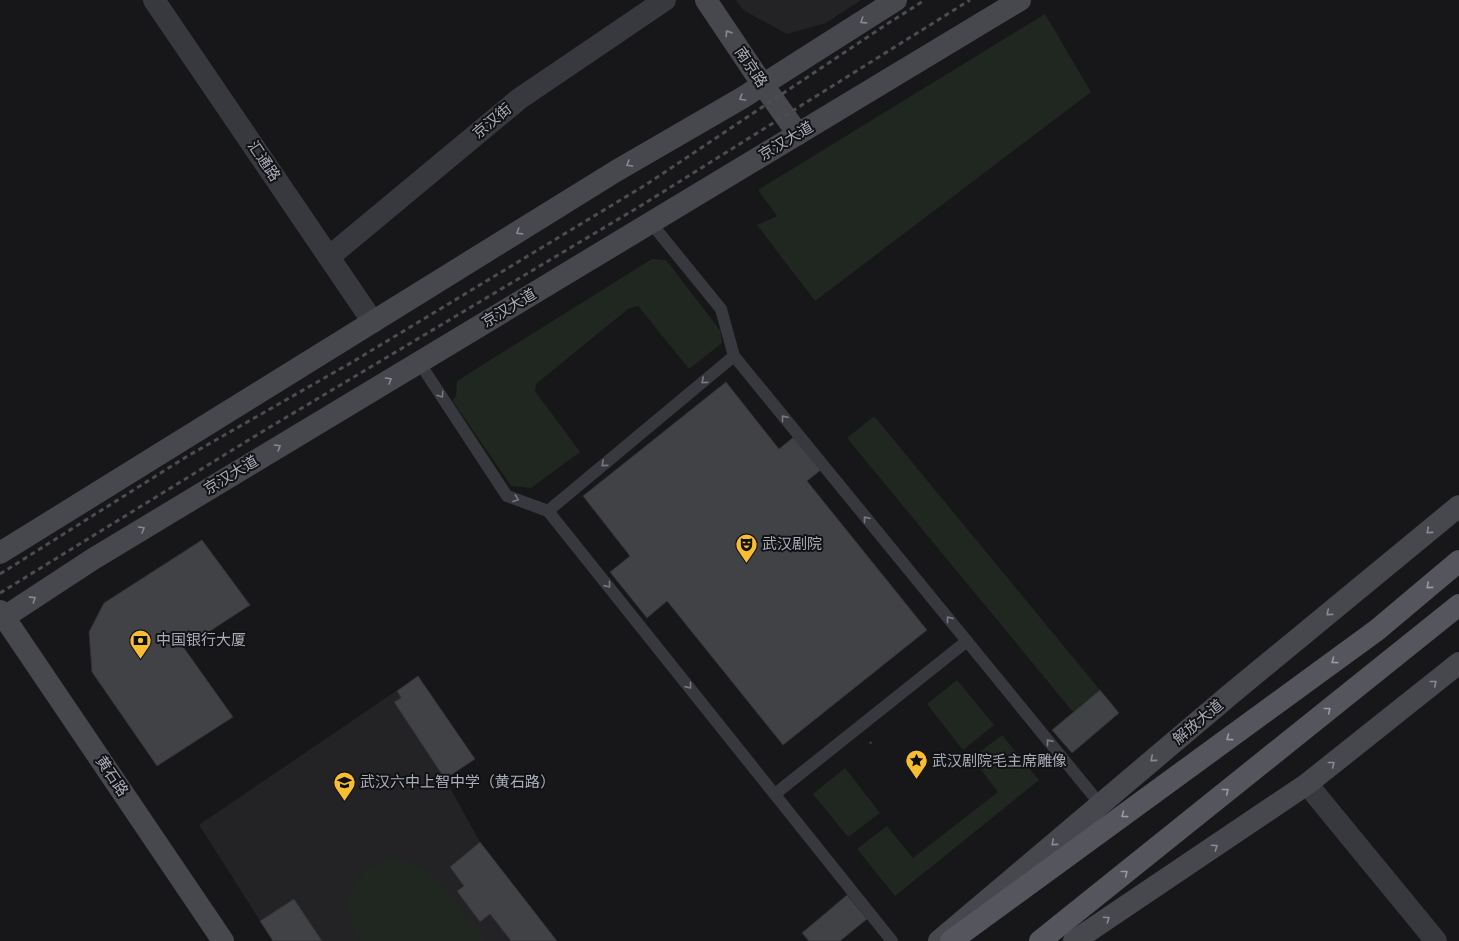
<svg xmlns="http://www.w3.org/2000/svg" width="1459" height="941" viewBox="0 0 1459 941" font-family="Cabin,'Noto Sans SC',sans-serif">
	<rect width="100%" height="100%" fill="#171719"/>
	<g fill="#232326">
		<path d="M736 0H861L826 23 787 34 743 10Z"/>
		<path d="M418 676 475 759 445 779 480 842 557 941H273L199 825Z"/>
	</g>
	<g fill="#1f2720">
		<path d="M1045 14 1091 92 815 301 757 225 777 216 758 190Z"/>
		<path d="M652 259 666 260 720 330 722 343 689 369 638 306 628 309 536 384 535 391 580 452 531 488 511 486 452 400 456 397 457 381Z"/>
		<path d="M874 416 1100 690 1073 712 847 438Z"/>
		<path d="M957 680 994 725 963 750 927 704Z"/>
		<path d="M1002 735 1039 780 895 896 857 849 887 826 913 858 998 792 972 758Z"/>
		<path d="M845 768 880 813 848 837 813 794Z"/>
		<path d="M395 858 424 867 444 885 485 941H361L353 929 345 902 365 871Z"/>
	</g>
	<g fill="#414246" stroke="#313135">
		<path d="M726 382 779 449 795 436 822 469 807 481 927 630 783 745 667 601 647 618 610 572 630 556 583 496Z"/>
		<path d="M202 540 250 605 184 648 233 717 157 766 92 672 89 632 104 603Z"/>
		<path d="M418 676 475 759 445 779 394 702 401 698 397 691Z"/>
		<path d="M1100 690 1119 713 1072 753 1052 730Z"/>
		<path d="M480 842 557 941H511L490 914 480 922 457 891 464 886 450 867Z"/>
		<path d="M847 895 867 919 840 941H809L802 933Z"/>
		<path d="M294 899 322 941H273L260 921Z"/>
	</g>
	<g fill="none" stroke-linecap="round" stroke-linejoin="round">
		<path stroke="#3e4045" stroke-width="2.5" stroke-dasharray="2 3" stroke-linecap="butt" d="M870 742 873 746"/>
		<g stroke="#38393e" stroke-width="12">
			<path d="M651 223 721 309 734 356 1100 804"/>
			<path d="M419 362 507 496 548 511 892 941"/>
			<path d="M548 511 734 356"/>
			<path d="M775 794 967 641"/>
		</g>
		<g stroke="#38393e" stroke-width="22">
			<path d="M154 0 373 322"/>
			<path d="M329 257 519 99 665 0"/>
			<path d="M1307 784 1436 941"/>
		</g>
		<g stroke="#46484e" stroke-width="22">
			<path d="M706 0 763 85 798 134"/>
			<path d="M0 553 616 171 742 98 896 0"/>
			<path d="M0 611 223 941"/>
			<path d="M0 620 93 559 1020 0"/>
			<path d="M939 941 1232 693 1459 506"/>
			<path d="M1074 941 1307 784 1459 663"/>
		</g>
		<g stroke="#54555d" stroke-width="22">
			<path d="M951 941 1377 630 1459 561"/>
			<path d="M1040 941 1459 605"/>
		</g>
		<g stroke="#4b4d53" stroke-width="3" stroke-dasharray="5 4" stroke-linecap="butt">
			<path d="M0 574 186 457 354 361 647 184 887 24 925 0"/>
			<path d="M0 593 260 433 642 205 970 0"/>
		</g>
	</g>
	<defs><path id="oneway-chevron" d="M-2-3.5L2.5 0L-2 3.5" fill="none" stroke-width="1.6" stroke-linecap="round" stroke-linejoin="round"/></defs>
	<g stroke="#868a94">
		<use href="#oneway-chevron" transform="translate(863 21) rotate(147)"/>
		<use href="#oneway-chevron" transform="translate(728 33) rotate(-124)"/>
		<use href="#oneway-chevron" transform="translate(742 98) rotate(149)"/>
		<use href="#oneway-chevron" transform="translate(629 164) rotate(150)"/>
		<use href="#oneway-chevron" transform="translate(519 232) rotate(148)"/>
		<use href="#oneway-chevron" transform="translate(389 380) rotate(-31)"/>
		<use href="#oneway-chevron" transform="translate(278 447) rotate(-31)"/>
		<use href="#oneway-chevron" transform="translate(142 529) rotate(-31)"/>
		<use href="#oneway-chevron" transform="translate(1429 531) rotate(140)"/>
		<use href="#oneway-chevron" transform="translate(33 599) rotate(-33)"/>
		<use href="#oneway-chevron" transform="translate(1329 613) rotate(140)"/>
		<use href="#oneway-chevron" transform="translate(1434 683) rotate(-39)"/>
		<use href="#oneway-chevron" transform="translate(1153 759) rotate(140)"/>
		<use href="#oneway-chevron" transform="translate(1332 764) rotate(-39)"/>
		<use href="#oneway-chevron" transform="translate(1054 843) rotate(140)"/>
		<use href="#oneway-chevron" transform="translate(1215 847) rotate(-34)"/>
		<use href="#oneway-chevron" transform="translate(1107 919) rotate(-34)"/>
	</g>
	<g stroke="#767982">
		<use href="#oneway-chevron" transform="translate(704 381) rotate(140)"/>
		<use href="#oneway-chevron" transform="translate(441 395) rotate(56)"/>
		<use href="#oneway-chevron" transform="translate(784 418) rotate(-129)"/>
		<use href="#oneway-chevron" transform="translate(604 464) rotate(140)"/>
		<use href="#oneway-chevron" transform="translate(516 499) rotate(20)"/>
		<use href="#oneway-chevron" transform="translate(866 519) rotate(-129)"/>
		<use href="#oneway-chevron" transform="translate(608 585) rotate(51)"/>
		<use href="#oneway-chevron" transform="translate(949 619) rotate(-129)"/>
		<use href="#oneway-chevron" transform="translate(689 686) rotate(51)"/>
		<use href="#oneway-chevron" transform="translate(1049 742) rotate(-129)"/>
	</g>
	<g stroke="#989ba7">
		<use href="#oneway-chevron" transform="translate(1429 586) rotate(140)"/>
		<use href="#oneway-chevron" transform="translate(1334 661) rotate(144)"/>
		<use href="#oneway-chevron" transform="translate(1328 710) rotate(-39)"/>
		<use href="#oneway-chevron" transform="translate(1229 738) rotate(144)"/>
		<use href="#oneway-chevron" transform="translate(1226 791) rotate(-39)"/>
		<use href="#oneway-chevron" transform="translate(1124 815) rotate(144)"/>
		<use href="#oneway-chevron" transform="translate(1125 873) rotate(-39)"/>
	</g>
	<defs>
		<symbol id="theatre-pin" viewBox="-11 -11 22 30"><path d="M0 17L-7.5 6A9.5 9.5 0 1 1 7.5 6Z" fill="#f8bd31" stroke="#121214"/><path d="M-5-5.5Q0-4 5-5.5V0Q5 5 0 6Q-5 5-5 0ZM-3.3-2.5H-1v1.5H-3.3ZM1-2.5H3.3v1.5H1ZM-2.8 1Q0 5.5 2.8 1Z" fill="#111"/></symbol>
		<symbol id="bank-pin" viewBox="-11 -11 22 30"><path d="M0 17L-7.5 6A9.5 9.5 0 1 1 7.5 6Z" fill="#f8bd31" stroke="#121214"/><path d="M-6-4H6V4H-6ZM0-2.3a2.3 2.3 0 1 0 0 4.6a2.3 2.3 0 1 0 0-4.6Z" fill="#111"/></symbol>
		<symbol id="sight-pin" viewBox="-11 -11 22 30"><path d="M0 17L-7.5 6A9.5 9.5 0 1 1 7.5 6Z" fill="#f8bd31" stroke="#121214"/><path d="M0-6L1.8-2.2L6-1.7L2.9 1.2L3.7 5.4L0 3.3L-3.7 5.4L-2.9 1.2L-6-1.7L-1.8-2.2Z" fill="#111"/></symbol>
		<symbol id="school-pin" viewBox="-11 -11 22 30"><path d="M0 17L-7.5 6A9.5 9.5 0 1 1 7.5 6Z" fill="#f8bd31" stroke="#121214"/><path d="M0-5L7-2L0 1L-7-2ZM-4 1L0 2.5L4 1V4Q0 6-4 4Z" fill="#111"/></symbol>
	</defs>
	<g fill-rule="evenodd">
		<use href="#theatre-pin" x="734" y="532" width="25" height="34"/>
		<use href="#bank-pin" x="128" y="628" width="25" height="34"/>
		<use href="#sight-pin" x="904" y="748" width="25" height="34"/>
		<use href="#school-pin" x="332" y="770" width="25" height="34"/>
	</g>
	<g text-anchor="middle" stroke-width="4" stroke-linejoin="round" paint-order="stroke">
		<g font-size="15" fill="#a9adb9" stroke="#121214">
			<text transform="translate(751 67) rotate(56)" y="5">南京路</text>
			<text transform="translate(492 121) rotate(-40)" y="5">京汉街</text>
			<text transform="translate(786 141) rotate(-31)" y="5">京汉大道</text>
			<text transform="translate(264 161) rotate(56)" y="5">汇通路</text>
			<text transform="translate(509 308) rotate(-31)" y="5">京汉大道</text>
			<text transform="translate(231 475) rotate(-31)" y="5">京汉大道</text>
			<text transform="translate(1198 722) rotate(-40)" y="5">解放大道</text>
			<text transform="translate(112 776) rotate(56)" y="5">黄石路</text>
		</g>
		<g font-size="15" fill="#a9adb9" stroke="#121214" text-anchor="start">
			<text x="762" y="549">武汉剧院</text>
			<text x="156" y="645">中国银行大厦</text>
			<text x="932" y="766">武汉剧院毛主席雕像</text>
			<text x="360" y="787">武汉六中上智中学（黄石路）</text>
		</g>
	</g>
</svg>
